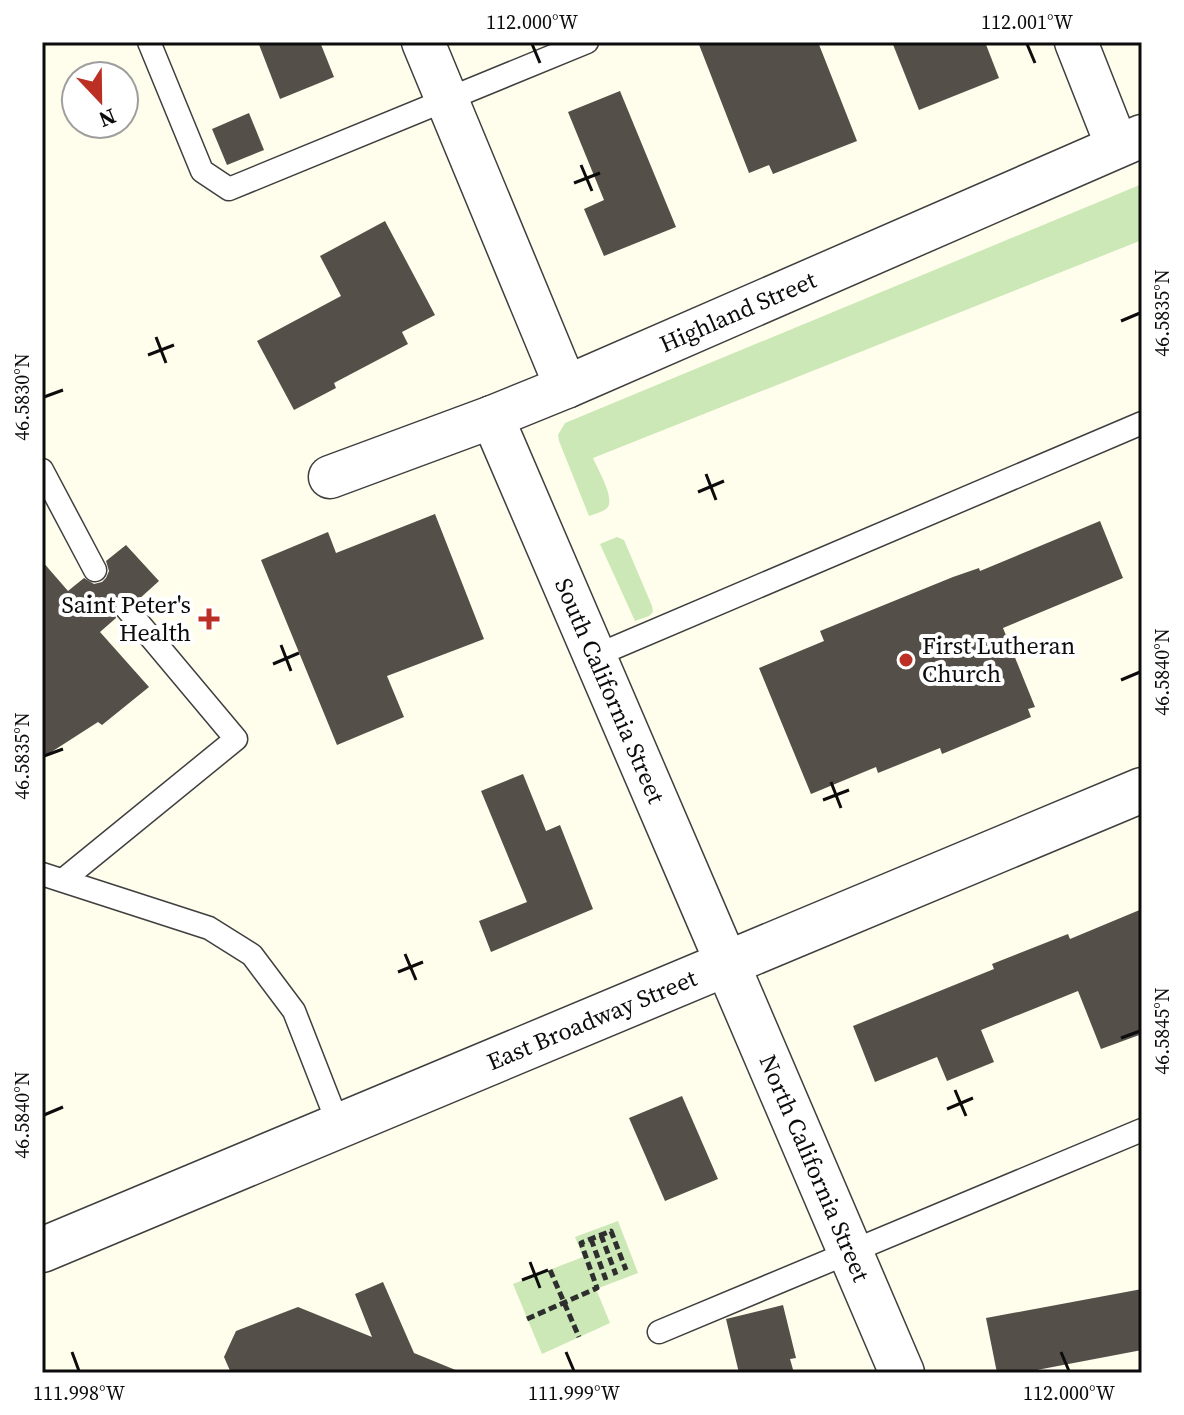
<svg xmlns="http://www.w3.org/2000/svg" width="1184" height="1415" viewBox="0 0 1184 1415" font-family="'Source Serif 4',serif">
	<rect width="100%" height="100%" fill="#fffdeb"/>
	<g fill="#cbe8b6">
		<path d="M1142 184V240L593 458C597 468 616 499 607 508 603 512 594 514 589 516L559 441 558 435 565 423Z"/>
		<path d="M617 537 624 540 652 606 653 612 649 616 635 621 600 544Z"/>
		<path d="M618 1221 638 1273 596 1289 610 1323 542 1354 513 1284 583 1257 575 1237Z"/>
	</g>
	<g fill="#554f49">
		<path d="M258 42H320L334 77 280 99Z"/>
		<path d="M698 42H818L857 141 773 174 769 165 749 173Z"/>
		<path d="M892 42H985L999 78 919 110Z"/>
		<path d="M620 91 676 227 604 256 584 209 604 200 568 112Z"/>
		<path d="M249 113 264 150 227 165 212 129Z"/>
		<path d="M385 221 435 315 402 332 408 344 334 383 336 388 294 410 257 341 341 296 320 256Z"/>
		<path d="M435 514 484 639 387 676 404 717 337 745 261 560 328 532 336 553Z"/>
		<path d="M1100 521 1123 578 1003 628 1035 707 1028 709 1031 717 942 754 940 748 878 773 876 767 811 794 759 668 824 641 820 631 953 577 979 568 980 571Z"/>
		<path d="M126 545 159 581 138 600 132 596 125 595 117 599 114 604 113 611 116 618 100 632 149 687 102 725 98 722 42 758V561L68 591 84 578 94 584 102 582 106 578 109 571 106 561Z"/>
		<path d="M523 774 546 831 560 825 593 909 491 952 479 921 527 902 481 791Z"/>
		<path d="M1142 909V1034L1101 1049 1078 991 981 1030 994 1062 947 1081 937 1057 875 1082 853 1026 994 969 992 964 1068 934 1070 939Z"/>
		<path d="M682 1096 718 1179 665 1201 629 1118Z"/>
		<path d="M383 1282 414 1353 458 1371V1373H231L224 1357 236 1331 298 1307 372 1337 355 1294Z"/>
		<path d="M1142 1289V1350L1021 1373H997L986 1318Z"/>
		<path d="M783 1305 796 1358 790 1359 794 1373H739L726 1319Z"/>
	</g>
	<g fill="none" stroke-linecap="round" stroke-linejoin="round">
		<defs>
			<g id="service">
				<path d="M149 42 202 171 229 189 587 42"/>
				<path d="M42 470 95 570"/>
				<path d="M595 656 1142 423"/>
				<path d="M42 874 209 928 252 955 294 1011 339 1126"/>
				<path d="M63 880 236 739 127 609"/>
				<path d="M659 1332 1142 1130"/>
			</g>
			<g id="minor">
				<path d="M423 42 566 387"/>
				<path d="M1076 42 1117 146"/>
				<path id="s1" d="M492 417 727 964"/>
				<path id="s2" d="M330 477 492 417 566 387 1142 136"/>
			</g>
			<g id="tertiary">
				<path id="s3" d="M727 964 902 1373"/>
				<path id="s4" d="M42 1250 1142 790"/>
			</g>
		</defs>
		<use href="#service" stroke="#3f3f3f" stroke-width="25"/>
		<use href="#minor" stroke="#3f3f3f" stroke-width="45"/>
		<use href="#tertiary" stroke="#3f3f3f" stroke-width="47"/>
		<g stroke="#2e2e2e" stroke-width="5" stroke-dasharray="8 4" stroke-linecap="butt">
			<path d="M601 1235 616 1275"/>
			<path d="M591 1239 606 1280"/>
			<path d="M550 1270 579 1337"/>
			<path d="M527 1319 597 1288 581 1243 611 1231 626 1270"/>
		</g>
		<use href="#service" stroke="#fff" stroke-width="22"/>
		<use href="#minor" stroke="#fff" stroke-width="42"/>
		<use href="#tertiary" stroke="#fff" stroke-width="44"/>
	</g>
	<path fill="none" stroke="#0c0c0c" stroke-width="3" d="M532 44 540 63M1027 44 1035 63M581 165 592 191M574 183 600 173M1121 321 1140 313M156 337 166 363M148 355 174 345M44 397 63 390M706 474 716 500M698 492 724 481M281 645 291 671M273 664 299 653M1121 680 1140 672M44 756 63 749M831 782 841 808M823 800 849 790M405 954 416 980M398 972 423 962M1121 1038 1140 1031M955 1090 966 1116M947 1109 973 1098M44 1115 63 1107M530 1262 540 1288M522 1280 548 1270M72 1352 79 1371M566 1352 574 1371M1061 1352 1069 1371"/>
	<g fill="#bb2f25" stroke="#fff" stroke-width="3">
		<path d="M205 607h8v8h8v8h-8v8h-8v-8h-8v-8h8z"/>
		<circle cx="906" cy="660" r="8"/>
	</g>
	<g text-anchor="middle" stroke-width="8" stroke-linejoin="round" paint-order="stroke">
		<g font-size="24" fill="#0c0c0c" stroke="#fff">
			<text dy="8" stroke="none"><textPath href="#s2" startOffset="440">Highland Street</textPath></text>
			<text dy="8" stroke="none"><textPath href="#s1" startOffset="298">South California Street</textPath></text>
			<text dy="8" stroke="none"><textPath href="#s4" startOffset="596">East Broadway Street</textPath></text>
			<text dy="8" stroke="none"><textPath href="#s3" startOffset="222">North California Street</textPath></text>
		</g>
		<g font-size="24" fill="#0c0c0c" stroke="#fff" text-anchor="end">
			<text x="191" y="613">Saint Peter's<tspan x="191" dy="28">Health</tspan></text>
			<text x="922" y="654" text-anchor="start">First Lutheran<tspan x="922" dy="28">Church</tspan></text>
		</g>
	</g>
	<rect width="1184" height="1415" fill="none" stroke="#ffffff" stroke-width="88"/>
	<g transform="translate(100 100) rotate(158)"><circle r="38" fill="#ffffff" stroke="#9e9e9e" stroke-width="2"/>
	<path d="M0-6L14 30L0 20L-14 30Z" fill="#bb2f25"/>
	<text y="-12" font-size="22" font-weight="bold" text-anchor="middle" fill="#0c0c0c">N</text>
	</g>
	<rect x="44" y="44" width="1096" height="1327" fill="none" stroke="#0c0c0c" stroke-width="3"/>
	<g font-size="20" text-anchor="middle" fill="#0c0c0c">
		<text x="532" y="29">112.000°W</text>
		<text x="1027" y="29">112.001°W</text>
		<text transform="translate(1162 313) rotate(-90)" y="7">46.5835°N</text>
		<text transform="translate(22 397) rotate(-90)" y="7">46.5830°N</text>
		<text transform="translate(1162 672) rotate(-90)" y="7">46.5840°N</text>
		<text transform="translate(22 756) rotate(-90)" y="7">46.5835°N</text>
		<text transform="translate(1162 1031) rotate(-90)" y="7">46.5845°N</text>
		<text transform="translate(22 1115) rotate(-90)" y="7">46.5840°N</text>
		<text x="79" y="1400">111.998°W</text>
		<text x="574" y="1400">111.999°W</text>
		<text x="1069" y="1400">112.000°W</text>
	</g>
</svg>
